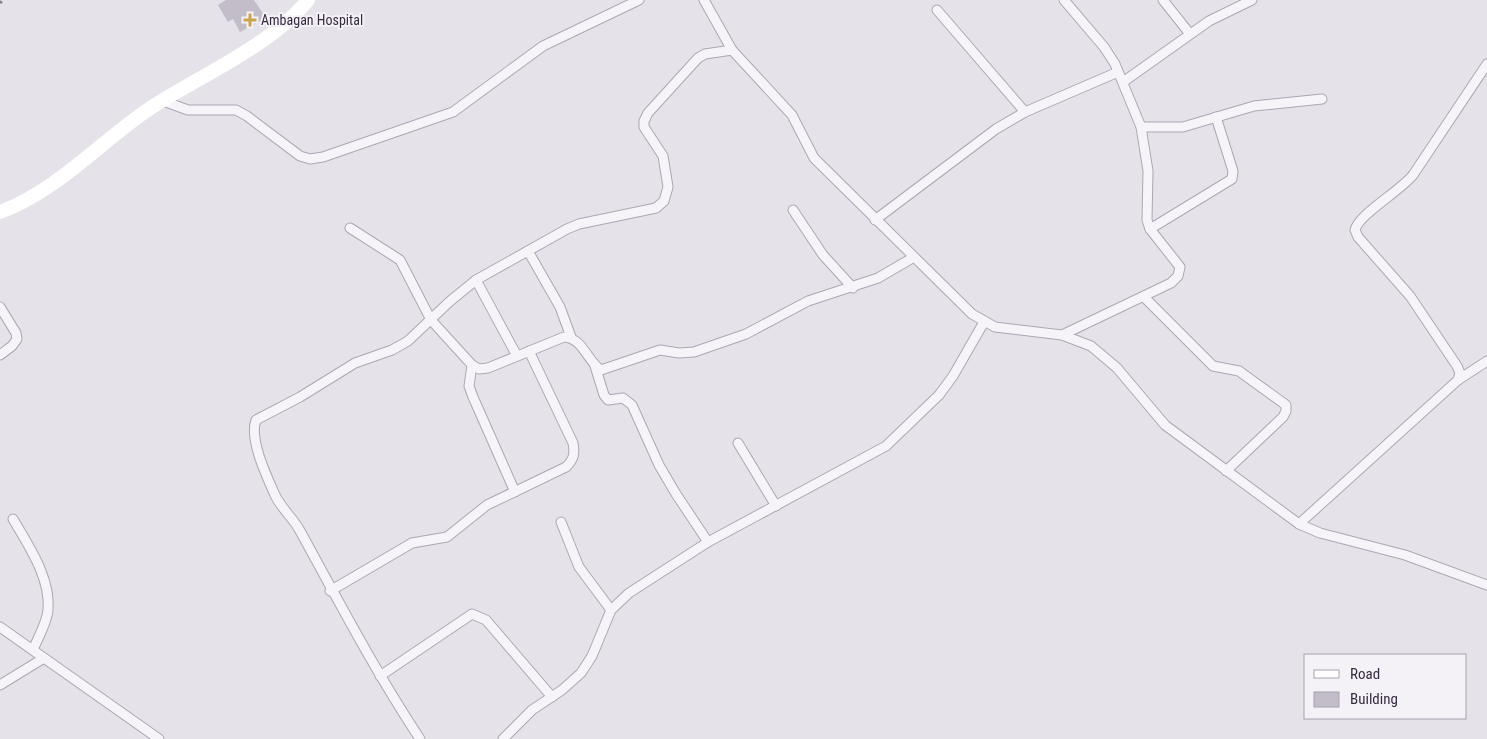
<svg xmlns="http://www.w3.org/2000/svg" width="1487" height="739" viewBox="0 0 1487 739" font-family="'Roboto Condensed',sans-serif">
	<rect width="100%" height="100%" fill="#e5e2ea"/>
	<path fill="#c3bcc9" d="M226 0H254L266 18 240 32 233 19 228 22 218 5Z"/>
	<g fill="none" stroke-linecap="round" stroke-linejoin="round">
		<defs>
			<g id="street">
				<path d="M704 0 732 50 792 115 814 158 972 314 995 327 1062 335 1091 346 1117 368 1165 425 1299 524 1320 533 1405 555 1487 585"/>
				<path d="M1163 0 1190 34"/>
				<path d="M937 10 1025 112"/>
				<path d="M1123 82 1209 21 1252 0"/>
				<path d="M163 101 188 110H236L247 116 300 156 310 159 323 157 453 112 543 46 639 0"/>
				<path d="M1141 127H1183L1254 106 1322 99"/>
				<path d="M793 210 823 255 853 288"/>
				<path d="M875 220 996 129 1025 112 1118 72"/>
				<path d="M350 228 400 260 431 320 472 365 479 369 488 368 564 337C583 338 587 361 601 370L660 350 679 353 694 352 746 334 808 301 878 278 914 257"/>
				<path d="M1150 229 1232 179 1233 171 1216 117"/>
				<path d="M528 251 560 307 571 337"/>
				<path d="M476 280 517 356"/>
				<path d="M1144 297 1213 366 1239 371 1286 405V411L1283 417 1226 471"/>
				<path d="M0 307 16 333 17 339 12 346 0 355"/>
				<path d="M1062 335 1171 283 1178 276 1180 267 1150 229 1147 220 1148 171 1141 127 1115 64 1104 47 1064 0"/>
				<path d="M472 365 469 386 473 397 515 492"/>
				<path d="M595 366 604 395 608 400 623 398 632 405 659 465 676 494 708 542"/>
				<path d="M1458 380 1487 361"/>
				<path d="M738 443 776 506"/>
				<path d="M13 519C28 545 51 578 48 610 47 623 38 637 33 650"/>
				<path d="M561 522 579 567 611 610"/>
				<path d="M1299 524 1458 380 1460 373 1457 366 1410 296 1358 237 1355 230C1359 214 1399 192 1413 175L1487 64"/>
				<path d="M330 591 412 543 447 537 487 505 566 467C574 459 575 454 573 443L529 351"/>
				<path d="M0 627 159 739"/>
				<path d="M380 676 472 614 486 620 552 697"/>
				<path d="M0 685 44 658"/>
				<path d="M420 739C375 671 338 600 299 529 292 517 281 508 275 495 266 475 249 439 256 420L300 397 355 363 392 350 408 341 449 302 476 280 567 229 579 224 656 208 664 201 668 187 663 156 644 127V121L648 113 698 58 705 54 732 50"/>
				<path d="M503 739 532 710 562 690 581 673 592 656 611 610 629 593 708 542 886 446 939 395 953 376 984 322"/>
			</g>
		</defs>
		<use href="#street" stroke="#ada7b4" stroke-width="11"/>
		<use href="#street" stroke="#f6f4f8" stroke-width="9"/>
		<path stroke="#fff" stroke-width="14" d="M0 212C57 191 100 142 149 109 199 76 271 46 308 0"/>
		<path stroke="#877c92" stroke-width="3" stroke-dasharray="2.5 5" stroke-linecap="butt" d="M0 3 3 0"/>
	</g>
	<path fill="#c8a54d" stroke="#f4f1f7" stroke-width="2" d="M247.5 12.5h5v5h5v5h-5v5h-5v-5h-5v-5h5z"/>
	<g text-anchor="middle" stroke-width="4" stroke-linejoin="round" paint-order="stroke">
		<g font-size="14" fill="#362b41" stroke="#f4f1f7" text-anchor="start">
			<text x="261" y="25">Ambagan Hospital</text>
		</g>
	</g>
	<rect x="1304" y="654" width="162" height="65" fill="#f4f1f7" stroke="#a8a2ae"/>
	<rect x="1314" y="670" width="25" height="8" fill="#ffffff" stroke="#a8a2ae"/>
	<text x="1350" y="679" font-size="15" fill="#362b41">Road</text>
	<rect x="1314" y="692" width="25" height="15" fill="#c3bcc9" stroke="#a8a2ae"/>
	<text x="1350" y="704" font-size="15" fill="#362b41">Building</text>
</svg>
